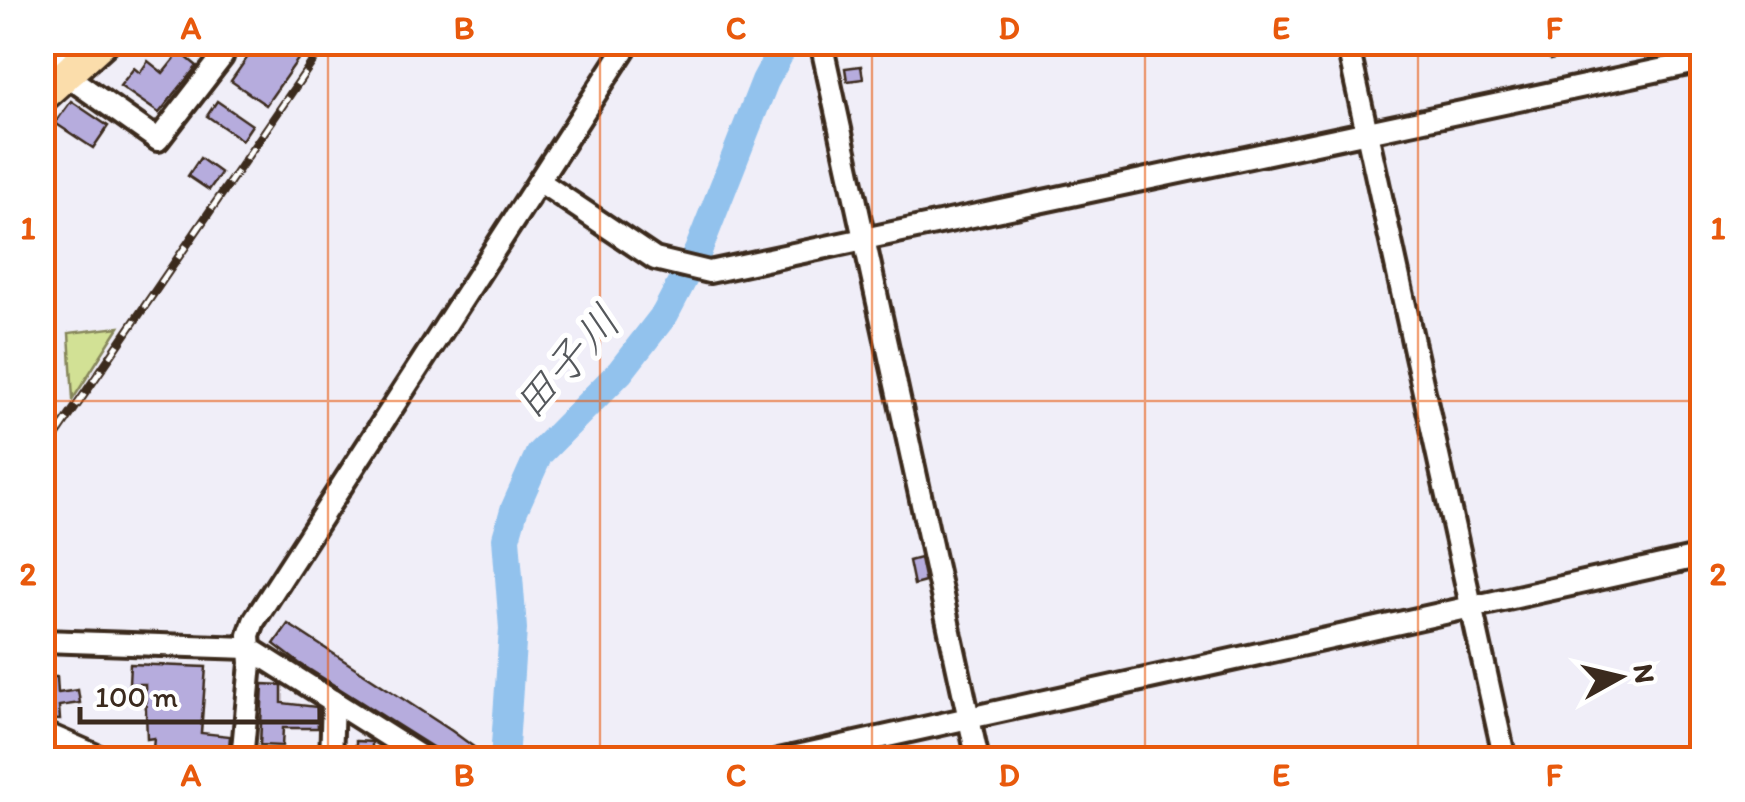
<svg xmlns="http://www.w3.org/2000/svg" width="1745" height="802" viewBox="0 0 1745 802" font-family="Itim,'Klee One',sans-serif">
	<rect width="100%" height="100%" fill="#f0eef8"/>
	<filter id="ink" filterUnits="userSpaceOnUse"><feTurbulence type="fractalNoise" baseFrequency=".01" numOctaves="2"/><feDisplacementMap in="SourceGraphic" scale="20" xChannelSelector="R" yChannelSelector="G"/><feConvolveMatrix kernelMatrix="1 2 1 2 8 2 1 2 1" color-interpolation-filters="sRGB"/></filter>
	<g filter="url(#ink)">
		<path fill="#d2e195" stroke="#86865a" stroke-width="2.5" d="M119 327 73 399 69 333Z"/>
		<g fill="none" stroke-linecap="round" stroke-linejoin="round">
			<path stroke="#92c2ed" stroke-width="28" d="M504 760 513 629 506 538 514 510 539 454 620 372 665 314 698 251 765 81 786 42"/>
		</g>
		<g fill="#b6acdd" stroke="#3b2a1e" stroke-width="2.5">
			<path d="M258 42H310L266 105 231 81Z"/>
			<path d="M1546 42H1605L1606 48 1550 60Z"/>
			<path d="M180 52 197 66 159 113 120 86 134 68 140 73 148 61 163 73Z"/>
			<path d="M861 66 863 79 847 81 845 68Z"/>
			<path d="M71 101 108 126 93 148 55 123Z"/>
			<path d="M217 101 252 125 242 140 207 116Z"/>
			<path d="M200 158 221 173 209 190 188 176Z"/>
			<path d="M920 558 925 582 914 585 909 561Z"/>
			<path d="M288 624 452 731 478 750 472 760H453L299 663 274 644Z"/>
			<path d="M130 664 206 667 201 733 230 736 228 760H152L154 738 147 739 145 684H129Z"/>
			<path d="M42 677H57L58 693 78 690 80 703 59 706 60 720 42 719Z"/>
			<path d="M263 684 282 685V703L317 707 318 728H283L282 746 260 745Z"/>
			<path d="M356 741 372 742V760H356Z"/>
		</g>
		<g fill="none" stroke-linecap="round" stroke-linejoin="round">
			<defs>
				<g id="street">
					<path d="M68 42 61 65 66 75 158 140 222 57 221 42"/>
					<path d="M821 42 978 760"/>
					<path d="M1347 42 1505 760"/>
					<path d="M539 181 655 259 709 272 1702 61"/>
					<path d="M42 641 249 648 426 760"/>
					<path d="M242 760 251 663 249 635 254 621 629 42"/>
					<path d="M331 760 333 701"/>
					<path d="M779 760 1702 556"/>
				</g>
				<path id="secondary" d="M42 736 97 760"/>
				<path id="primary" d="M42 96 102 42"/>
			</defs>
			<use href="#street" stroke="#3b2a1e" stroke-width="28"/>
			<use href="#secondary" stroke="#3b2a1e" stroke-width="35"/>
			<use href="#primary" stroke="#3b2a1e" stroke-width="38"/>
			<use href="#street" stroke="#fff" stroke-width="20"/>
			<use href="#secondary" stroke="#fff" stroke-width="28"/>
			<use href="#primary" stroke="#fbddab" stroke-width="30"/>
			<defs>
				<path id="rail" d="M42 456 326 42"/>
			</defs>
			<use href="#rail" stroke="#3b2a1e" stroke-width="9"/>
			<use href="#rail" stroke="#fff" stroke-width="5" stroke-dasharray="15" stroke-linecap="butt"/>
		</g>
	</g>
	<path fill="none" stroke="#e8590c" stroke-width="2.5" stroke-opacity="0.55" d="M328 42V760M600 42V760M872 42V760M1145 42V760M1418 42V760M42 401H1702"/>
	<g text-anchor="middle" stroke-width="10" stroke-linejoin="round" paint-order="stroke">
		<g font-size="45" font-style="italic" fill="#55585c" stroke="#fff">
			<text transform="translate(566 362) rotate(-48)" y="16">田子川</text>
		</g>
	</g>
	<rect width="1745" height="802" fill="none" stroke="#fff" stroke-width="110"/>
	<g transform="translate(1620 677) rotate(82)" stroke="#ffffff" stroke-width="8" paint-order="stroke">
	<path d="M0-8L18 38L0 25L-18 38Z" fill="#3b2a1e"/>
	<text y="-15" font-size="28" font-weight="bold" text-anchor="middle" fill="#3b2a1e">N</text>
	</g>
	<path d="M80 707v15h240v-15" fill="none" stroke="#3b2a1e" stroke-width="5"/>
	<text x="95" y="707" font-size="30" fill="#3b2a1e" stroke="#ffffff" stroke-width="8" paint-order="stroke">100 m</text>
	<rect x="55" y="55" width="1635" height="692" fill="none" stroke="#e8590c" stroke-width="4"/>
	<g font-size="32" text-anchor="middle" font-weight="bold" fill="#e8590c">
		<text x="191" y="39">A</text>
		<text x="464" y="39">B</text>
		<text x="736" y="39">C</text>
		<text x="1009" y="39">D</text>
		<text x="1281" y="39">E</text>
		<text x="1554" y="39">F</text>
		<text x="28" y="239">1</text>
		<text x="1718" y="239">1</text>
		<text x="28" y="585">2</text>
		<text x="1718" y="585">2</text>
		<text x="191" y="786">A</text>
		<text x="464" y="786">B</text>
		<text x="736" y="786">C</text>
		<text x="1009" y="786">D</text>
		<text x="1281" y="786">E</text>
		<text x="1554" y="786">F</text>
	</g>
</svg>
